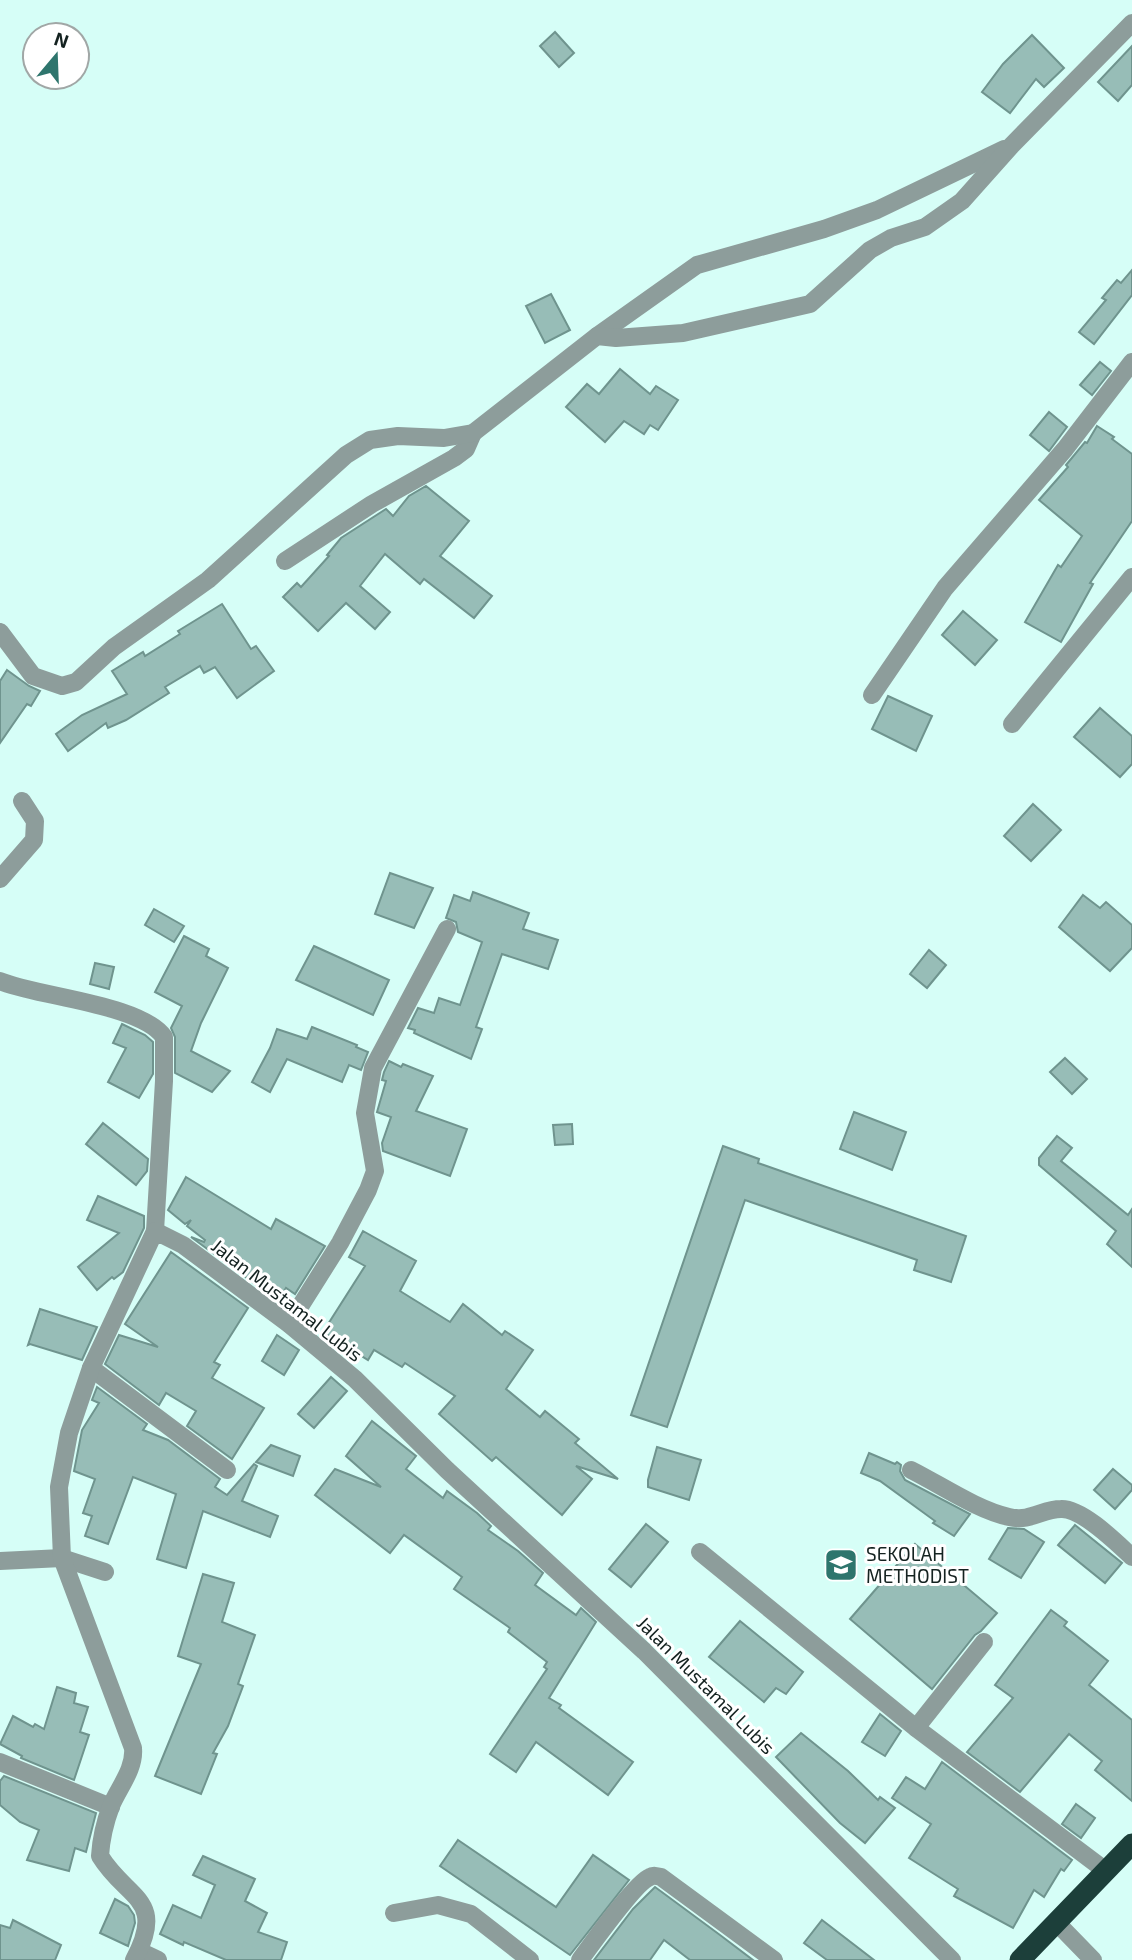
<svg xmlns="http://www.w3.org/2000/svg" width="1132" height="1960" viewBox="0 0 1132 1960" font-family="'Exo 2',sans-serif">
	<rect width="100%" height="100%" fill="#d6fef7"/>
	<g fill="#97bdb7" stroke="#6f948e" stroke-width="2">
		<path d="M555 32 574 53 559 67 540 46Z"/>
		<path d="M1032 35 1064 68 1044 87 1036 79 1010 113 982 92 1003 64Z"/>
		<path d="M1132 46V85L1118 101 1098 82Z"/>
		<path d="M1132 270V295L1094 344 1079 332 1106 300 1102 298 1117 280 1121 283Z"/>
		<path d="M551 294 570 330 545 343 526 306Z"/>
		<path d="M1100 362 1111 371 1092 395 1080 385Z"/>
		<path d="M620 369 650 394 656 386 678 400 658 430 650 425 644 434 624 421 605 442 566 407 587 384 599 394Z"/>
		<path d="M1049 412 1067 427 1049 451 1030 435Z"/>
		<path d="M1097 426 1114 437 1112 439 1132 454V521L1090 583 1093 584 1061 642 1025 622 1058 565 1061 567 1082 536 1039 500 1068 467 1066 465 1085 442 1087 443Z"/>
		<path d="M426 486 469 521 440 556 492 596 474 618 424 579 420 584 385 554 360 586 390 612 375 629 346 603 318 631 283 597 297 583 301 587 329 556 327 555 341 538 386 509 393 516 409 496Z"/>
		<path d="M222 604 251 649 256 646 274 671 237 698 215 667 204 673 200 666 165 687 169 693 126 720 108 728 106 723 68 751 56 734 82 715 127 694 112 671 143 652 145 656 180 634 178 631Z"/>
		<path d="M963 611 997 640 975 665 942 635Z"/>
		<path d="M7 670 29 686 40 691 31 706 27 704 0 743V681Z"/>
		<path d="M888 696 932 716 916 751 872 729Z"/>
		<path d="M1100 708 1132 736V764L1120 777 1074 737Z"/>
		<path d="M1033 804 1061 830 1031 861 1004 836Z"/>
		<path d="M390 873 433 888 414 928 375 914Z"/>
		<path d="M473 892 529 913 523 929 558 940 548 969 502 954 476 1027 482 1029 471 1059 414 1033 415 1030 408 1028 418 1008 434 1013 439 998 460 1005 482 942 458 932 456 922 446 918 454 895 470 901Z"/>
		<path d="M1083 895 1100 908 1106 902 1132 925V948L1110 971 1059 927Z"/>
		<path d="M154 909 184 926 174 942 145 925Z"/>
		<path d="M184 936 209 949 206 956 228 968 201 1023 191 1051 230 1071 212 1092 175 1073V1037L171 1028 182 1006 155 992Z"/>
		<path d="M314 946 389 980 373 1015 296 980Z"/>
		<path d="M929 950 946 965 927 988 910 974Z"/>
		<path d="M95 963 114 967 109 989 90 984Z"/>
		<path d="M122 1024 145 1035 153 1042V1074L139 1098 108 1082 126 1048 113 1043Z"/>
		<path d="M312 1027 357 1045 356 1047 368 1052 361 1070 349 1065 342 1082 287 1059 270 1092 252 1082 270 1048 277 1029 307 1039Z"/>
		<path d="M1065 1058 1087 1079 1072 1094 1050 1072Z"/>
		<path d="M389 1061 401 1067 403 1064 433 1076 416 1111 467 1129 450 1176 383 1151 382 1143 391 1117 377 1112 386 1081 382 1080 384 1072Z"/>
		<path d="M854 1112 906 1132 892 1170 840 1149Z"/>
		<path d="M103 1123 148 1159 147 1171 136 1185 86 1144Z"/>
		<path d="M572 1124 573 1144 555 1145 553 1125Z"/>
		<path d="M1057 1136 1072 1148 1061 1161 1128 1215 1132 1209V1267L1107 1244 1116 1231 1039 1165V1158Z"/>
		<path d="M723 1146 759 1159 758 1163 966 1236 951 1282 914 1270 917 1260 745 1200 667 1427 631 1415Z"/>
		<path d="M186 1177 271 1229 276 1219 325 1246 295 1294 286 1288 278 1301 191 1237 204 1242 205 1240 187 1226 191 1220 185 1224 168 1210Z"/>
		<path d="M98 1196 144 1216V1228L123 1272 114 1279 112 1277 97 1290 78 1267 119 1233 87 1220Z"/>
		<path d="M363 1231 416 1261 400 1291 450 1322 463 1304 502 1335 505 1331 533 1350 506 1389 540 1417 545 1411 579 1439 575 1443 618 1479 576 1466 592 1479 562 1515 496 1457 492 1461 439 1414 455 1396 405 1363 402 1367 374 1350 368 1360 323 1332 365 1266 349 1257Z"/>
		<path d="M171 1252 248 1308 214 1362 220 1365 212 1378 264 1408 232 1459 187 1426 196 1411 166 1393 159 1405 105 1364 119 1335 158 1347 125 1324Z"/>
		<path d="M40 1309 97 1327 82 1360 30 1344 28 1345Z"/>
		<path d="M277 1335 299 1350 284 1375 262 1361Z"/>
		<path d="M331 1377 347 1391 314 1428 298 1414Z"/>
		<path d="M97 1387 147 1424 143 1430 168 1440 220 1479 215 1487 227 1495 254 1464 257 1466 242 1501 278 1516 270 1537 203 1511 186 1568 157 1559 176 1494 133 1477 108 1544 85 1536 92 1516 83 1513 95 1479 74 1471 82 1430 99 1403 92 1400Z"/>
		<path d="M372 1421 416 1456 406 1469 443 1498 447 1491 477 1513 491 1526 488 1530 518 1551 543 1573 535 1585 576 1615 581 1608 596 1622 549 1698 561 1705 559 1708 633 1762 608 1795 536 1742 516 1772 490 1754 547 1669 544 1667 547 1662 508 1632 510 1628 454 1589 462 1577 404 1535 390 1553 315 1495 335 1469 381 1487 346 1456Z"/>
		<path d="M271 1445 300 1456 293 1476 256 1462Z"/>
		<path d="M657 1447 701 1460 689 1500 648 1487V1480Z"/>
		<path d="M869 1453 895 1464 897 1462 901 1465 900 1471 905 1480 970 1514 954 1536 933 1523 935 1521 880 1481 861 1473Z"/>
		<path d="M1113 1469 1132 1485V1490L1115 1509 1094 1490Z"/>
		<path d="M646 1524 668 1542 631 1587 609 1569Z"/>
		<path d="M1075 1525 1122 1563 1105 1583 1058 1545Z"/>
		<path d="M1008 1528 1024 1529 1044 1542 1021 1578 989 1559Z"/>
		<path d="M915 1544 997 1613 981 1631 975 1635 932 1689 850 1619Z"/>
		<path d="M203 1574 234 1583 222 1622 255 1635 238 1684 243 1686 228 1726 213 1753 217 1754 201 1794 155 1776 201 1664 178 1656Z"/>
		<path d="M1051 1610 1067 1622 1064 1626 1108 1661 1089 1685 1132 1720V1801L1095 1770 1102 1761 1069 1734 1020 1792 967 1752 1013 1698 995 1685Z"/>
		<path d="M740 1621 803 1672 786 1694 776 1688 764 1702 709 1657Z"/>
		<path d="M57 1687 76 1693 74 1703 88 1707 80 1732 89 1735 74 1780 21 1758 22 1756 0 1744 13 1716 33 1727 35 1724 44 1729Z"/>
		<path d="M880 1714 901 1731 885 1756 862 1742Z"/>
		<path d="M801 1733 848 1771 878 1800 880 1797 895 1808 865 1843 840 1823 776 1757Z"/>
		<path d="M942 1762 1072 1860 1064 1871 1061 1869 1044 1897 1034 1890 1013 1928 954 1896 958 1889 909 1858 931 1824 892 1798 906 1777 925 1789Z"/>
		<path d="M4 1776 96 1813 86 1852 75 1848 69 1871 27 1860 39 1830 20 1822 0 1805V1781Z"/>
		<path d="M1076 1804 1095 1818 1081 1838 1062 1824Z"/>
		<path d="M458 1840 556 1907 593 1855 629 1880 570 1955 440 1866Z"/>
		<path d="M203 1856 255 1879 245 1901 267 1913 258 1932 287 1942 281 1960H226L184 1942 183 1945 160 1934 173 1905 201 1918 215 1885 193 1875Z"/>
		<path d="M655 1887 720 1935 753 1960H690L664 1940 650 1960H594L633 1909Z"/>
		<path d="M115 1899 128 1906 134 1915 135 1923 128 1946 100 1933Z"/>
		<path d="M13 1920 61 1945 55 1960H0V1925L10 1928Z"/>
		<path d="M822 1920 874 1960H827L804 1943Z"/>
	</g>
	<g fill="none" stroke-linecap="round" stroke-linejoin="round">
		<g stroke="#8d9d9b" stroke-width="18">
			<path d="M597 336 697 265 824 229 877 210 1004 149"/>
			<path d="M285 561 372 504 454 458 466 449 473 433"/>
			<path d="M0 632 33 676 62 686 76 682 114 647 208 580 346 455 370 440 398 436 444 438 473 433 597 336 616 338 683 333 810 304 870 250 891 238 925 227 962 201 1011 146 1132 23"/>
			<path d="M872 695 945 588 1065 449 1132 362"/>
			<path d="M1012 724 1132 577"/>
			<path d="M0 879 34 840 35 821 22 801"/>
			<path d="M0 981C39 997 141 1004 164 1037V1081L155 1231"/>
			<path d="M289 1324 340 1243 368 1190 375 1171 365 1113 373 1068 447 929"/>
			<path d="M91 1368 227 1470"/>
			<path d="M911 1470C941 1485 977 1510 1009 1517 1031 1522 1042 1509 1061 1509 1082 1508 1117 1543 1132 1557"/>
			<path d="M700 1552 916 1728 1106 1871"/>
			<path d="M0 1561 62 1558 105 1572"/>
			<path d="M916 1728 984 1642"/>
			<path d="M0 1762 111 1807"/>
			<path d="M394 1913 438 1905 471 1914 530 1960"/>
			<path d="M1056 1922 1093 1960"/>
			<path d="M139 1951 158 1960"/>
			<path d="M134 1960C167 1898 127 1900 100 1856 101 1839 105 1822 111 1806 119 1787 135 1769 133 1748L62 1558 59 1487 69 1433 91 1368 155 1231 183 1245 289 1324 355 1379 447 1470 644 1651 952 1960"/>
			<path d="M580 1960C591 1945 636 1882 650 1877 653 1875 657 1876 661 1877L774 1960"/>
		</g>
		<path stroke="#1c3f3a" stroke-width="21" d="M1020 1960 1132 1844"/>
	</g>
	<defs>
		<symbol id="school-square" viewBox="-11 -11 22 22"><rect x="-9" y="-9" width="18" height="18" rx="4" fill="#2e756d" stroke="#fff"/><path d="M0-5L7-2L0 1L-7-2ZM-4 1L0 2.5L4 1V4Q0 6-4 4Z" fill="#fff"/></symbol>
	</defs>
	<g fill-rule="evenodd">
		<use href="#school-square" x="822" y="1546" width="38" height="38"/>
	</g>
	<g text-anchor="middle" stroke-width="6" stroke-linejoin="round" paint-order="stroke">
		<g font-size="19" fill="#142220" stroke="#fff">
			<text transform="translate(287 1300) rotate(38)" y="7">Jalan Mustamal Lubis</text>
			<text transform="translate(706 1685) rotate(45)" y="7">Jalan Mustamal Lubis</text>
		</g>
		<g font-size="19" fill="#142220" stroke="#fff" text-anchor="start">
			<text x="866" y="1561">SEKOLAH<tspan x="866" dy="22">METHODIST</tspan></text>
		</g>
	</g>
	<g transform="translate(56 56) rotate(19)"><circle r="33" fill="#ffffff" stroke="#a1a7a6" stroke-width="2"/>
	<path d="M0-5L12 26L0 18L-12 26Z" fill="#2e756d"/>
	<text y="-10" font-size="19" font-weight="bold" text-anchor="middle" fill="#142220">N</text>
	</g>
</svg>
